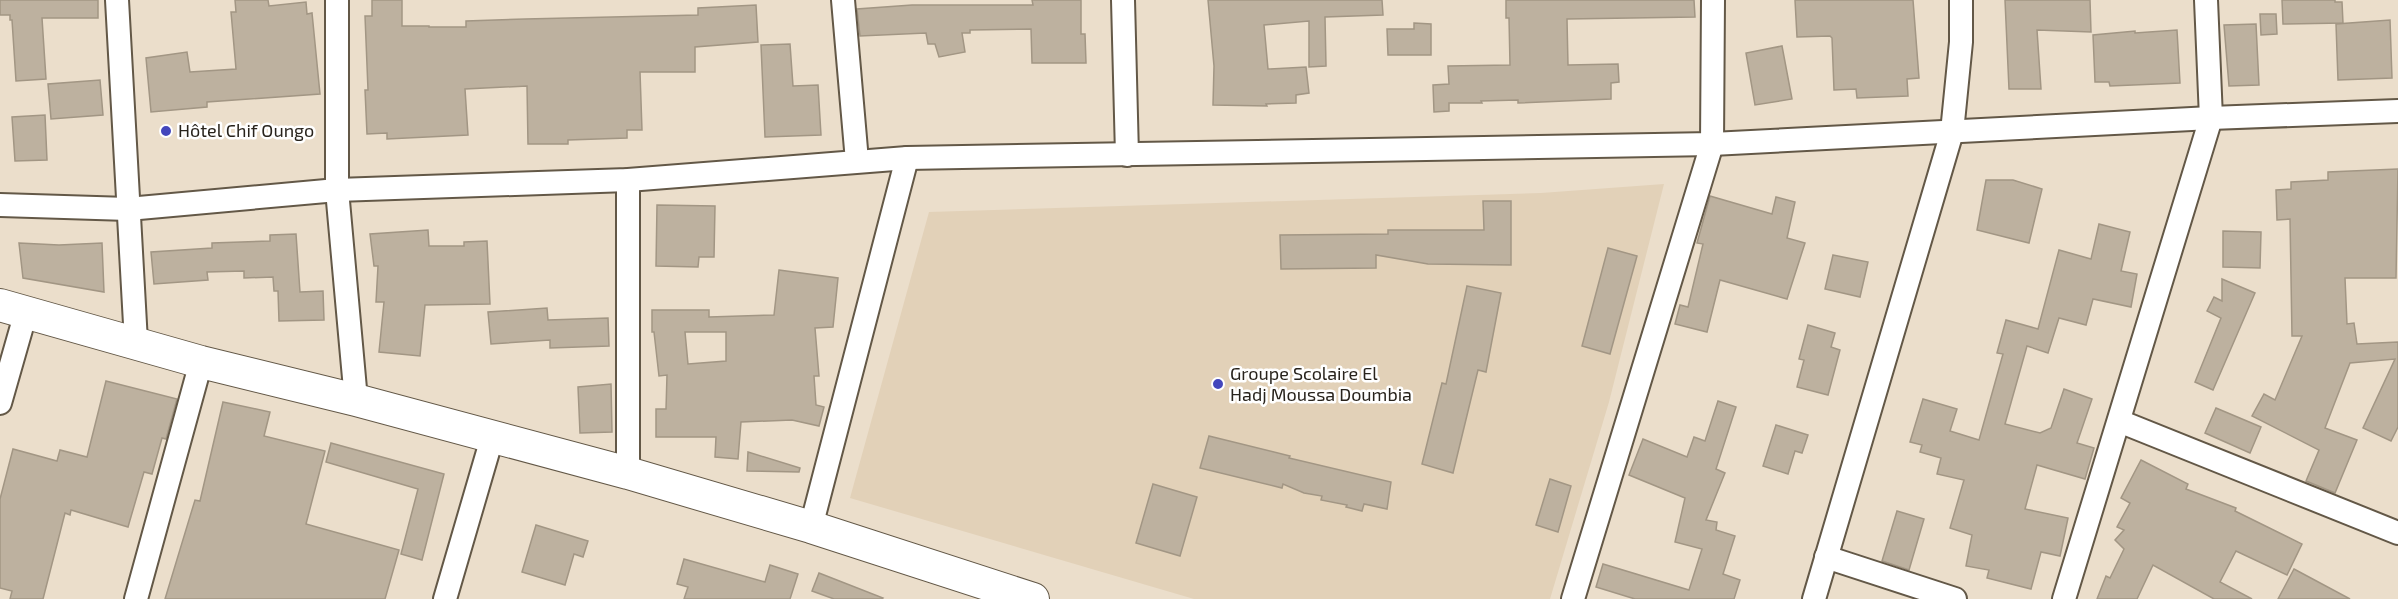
<svg xmlns="http://www.w3.org/2000/svg" width="2398" height="599" viewBox="0 0 2398 599" font-family="'Exo 2',sans-serif">
	<rect width="100%" height="100%" fill="#ebdecb"/>
	<path fill="#e2d1b8" d="M1664 184 1609 402 1550 599H1194L850 498 929 212 1541 193Z"/>
	<g fill="#bdb19f" stroke="#a29684" stroke-width="1.5" fill-rule="evenodd">
		<path d="M0 0H98V18H42L46 79 16 81 12 20H10V15H0Z"/>
		<path d="M235 0H268L269 6 306 2 307 14 312 13 320 94 207 102V107L151 112 146 58 187 52 190 72 236 69 231 12H236Z"/>
		<path d="M372 0H402V26H429V27H466V21L525 19 698 15V8L756 5 758 42 695 47V72H640L642 130H627V138L568 140V144H528L527 86 465 89 468 135 387 139V133L367 134 365 90H368L365 16H372Z"/>
		<path d="M1032 0H1081V34H1085L1086 63H1032L1031 29 970 30V33H962L965 52 939 57 935 44H928L926 33 860 36 857 9 912 5H1033Z"/>
		<path d="M1208 0H1382L1383 15 1325 17 1326 66 1309 67V21L1264 25 1268 69 1306 67 1309 93 1296 95V103L1266 104 1267 106 1213 105 1214 66Z"/>
		<path d="M1506 0H1694L1695 17 1567 19 1568 65 1618 64 1619 82 1611 83V99L1518 103V100L1481 101 1482 103H1449V111L1434 112 1433 85 1449 84 1448 66 1510 65 1509 18H1506Z"/>
		<path d="M1795 0H1913L1919 78 1907 79 1908 96 1857 98 1856 89 1834 90 1832 38 1830 36 1797 37Z"/>
		<path d="M2005 0H2090L2091 32 2037 30 2041 89H2009Z"/>
		<path d="M2282 0H2335V2H2342L2343 23 2283 24Z"/>
		<path d="M2260 14H2276L2277 34 2261 35Z"/>
		<path d="M2390 20 2392 78 2338 80 2336 24Z"/>
		<path d="M1414 23 1431 24V55H1388L1387 29H1414Z"/>
		<path d="M2256 24 2259 85 2229 86 2224 25Z"/>
		<path d="M2177 30 2180 83 2110 86 2109 82H2095L2093 35 2135 31V33Z"/>
		<path d="M790 44 793 86 818 85 821 135 765 137 761 45Z"/>
		<path d="M1782 46 1792 99 1755 105 1746 53Z"/>
		<path d="M100 80 103 115 51 119 48 84Z"/>
		<path d="M45 115 47 160 15 161 12 117Z"/>
		<path d="M2398 169 2396 278H2345L2347 324 2354 323 2357 344 2398 342V427L2391 441 2363 428 2395 359 2350 363 2325 428 2357 440 2335 493 2306 481 2319 450 2252 416 2264 394 2275 400 2302 336H2292L2290 219 2277 220 2276 190 2291 189V182L2328 180V172Z"/>
		<path d="M1986 180H2013L2042 189 2029 243 1977 230Z"/>
		<path d="M1710 196 1772 214 1776 197 1795 202 1787 238 1805 243 1787 299 1720 280 1707 332 1675 324 1680 305 1688 307 1703 244 1697 243Z"/>
		<path d="M1483 201H1511V265L1428 264 1376 255V268L1281 269 1280 235 1388 234V230H1484Z"/>
		<path d="M657 205 715 206 714 257H699L698 267 656 266Z"/>
		<path d="M2099 224 2130 232 2121 271 2137 274 2131 307 2093 299 2086 325 2059 318 2048 353 2027 346 2005 424 2040 433 2051 428 2064 389 2092 399 2077 443 2094 448 2085 479 2037 465 2025 509 2068 518 2060 556 2041 552 2031 589 1987 578 1989 570 1966 566 1972 535 1950 528 1964 480 1937 474 1941 458 1920 452 1922 445 1910 442 1923 399 1957 409 1950 431 1979 440 2003 354 1997 353 2006 320 2038 329 2059 250 2091 259Z"/>
		<path d="M428 230 429 246H464V242L487 241 490 304 425 305 420 356 379 352 384 302H376L378 266H374L370 234Z"/>
		<path d="M2223 231 2261 232 2260 268 2223 267Z"/>
		<path d="M296 234 300 292 323 291 324 320 279 321 278 291H274L273 277 244 278V271L207 272 208 280 154 284 151 252 212 248V243L270 241V235Z"/>
		<path d="M19 243 59 245 102 243 104 292 23 278Z"/>
		<path d="M1608 248 1637 256 1610 354 1582 346Z"/>
		<path d="M1833 255 1868 262 1860 297 1825 289Z"/>
		<path d="M779 270 838 278 833 327 815 328 819 376H814L816 405 824 407 819 426 792 420 741 422 738 459 715 457 716 437H656V409H666L667 375 659 376 654 332H652V310H709V317L774 315ZM685 332H726V361L688 364Z"/>
		<path d="M2222 279 2255 293 2213 390 2195 382 2221 318 2207 311 2214 297 2222 301Z"/>
		<path d="M1467 286 1501 293 1486 372 1478 370 1453 473 1422 464 1442 383 1446 384Z"/>
		<path d="M547 308 548 320 608 318 609 346 550 348V340L491 344 488 312Z"/>
		<path d="M1808 325 1835 333 1831 347 1840 350 1828 395 1797 387 1804 360 1799 359Z"/>
		<path d="M106 381 177 399 166 439 162 438 152 474 144 472 128 527 71 510 70 515 65 513 43 599H10L12 591 0 588V499L13 449 57 461 60 450 87 457Z"/>
		<path d="M611 384 612 432 580 433 578 387Z"/>
		<path d="M1718 401 1736 407 1716 469 1725 473 1706 520 1717 522 1716 530 1735 536 1723 574 1740 580 1734 599H1635L1596 587 1603 564 1689 590 1702 549 1675 542 1685 498 1629 475 1643 439 1687 457 1694 437 1705 441Z"/>
		<path d="M223 402 270 412 264 436 325 451 306 524 399 550 385 599H165L195 500 200 501Z"/>
		<path d="M2216 408 2261 427 2250 453 2205 433Z"/>
		<path d="M1776 425 1808 435 1802 453 1795 451 1788 474 1763 466Z"/>
		<path d="M1209 436 1290 456 1289 458 1391 482 1387 509 1364 504 1362 511 1346 507 1347 505 1321 500 1322 496 1304 493 1283 484 1282 488 1200 468Z"/>
		<path d="M331 443 444 474 422 560 401 554 418 489 326 462Z"/>
		<path d="M748 452 800 468 799 472 747 471Z"/>
		<path d="M2141 460 2188 484 2186 489 2236 508 2235 511 2302 544 2287 575 2236 551 2220 582 2252 599H2214L2153 565 2137 599H2097L2106 576 2110 578 2124 549 2115 540 2124 530 2117 527 2130 503 2121 498Z"/>
		<path d="M1550 479 1571 486 1558 532 1536 525Z"/>
		<path d="M1153 484 1197 497 1180 556 1136 543Z"/>
		<path d="M1897 511 1924 519 1909 570 1882 561Z"/>
		<path d="M536 525 588 541 583 557 574 554 565 585 522 572Z"/>
		<path d="M684 559 765 582 770 565 798 574 790 599H684L688 587 677 584Z"/>
		<path d="M2294 569 2350 599H2278Z"/>
		<path d="M819 573 883 598 882 599H834L812 591Z"/>
	</g>
	<g fill="none" stroke-linecap="round" stroke-linejoin="round">
		<defs>
			<g id="street">
				<path d="M117 0 136 342"/>
				<path d="M337 0V190L356 400"/>
				<path d="M843 0 857 161"/>
				<path d="M1123 0 1127 155"/>
				<path d="M0 205 128 209 337 190 628 180 907 158 1712 144 2211 118 2398 111"/>
				<path d="M0 403 26 312"/>
				<path d="M2119 421 2398 533"/>
				<path d="M628 473V180"/>
				<path d="M811 527 907 158"/>
				<path d="M1826 557 1955 599"/>
				<path d="M136 599 201 362"/>
				<path d="M445 599 492 438"/>
				<path d="M1573 599 1712 144 1713 0"/>
				<path d="M1814 599 1952 132 1961 42V0"/>
				<path d="M2064 599 2211 118 2206 0"/>
			</g>
			<path id="secondary" d="M0 305 201 362 356 400 628 473 811 527 1033 599"/>
		</defs>
		<use href="#street" stroke="#635847" stroke-width="26"/>
		<use href="#secondary" stroke="#635847" stroke-width="34"/>
		<use href="#street" stroke="#fff" stroke-width="22"/>
		<use href="#secondary" stroke="#fff" stroke-width="32"/>
	</g>
	<g fill="#4346bc" stroke="#fff" stroke-width="2">
		<circle cx="166" cy="131" r="6"/>
		<circle cx="1218" cy="384" r="6"/>
	</g>
	<g text-anchor="middle" stroke-width="5" stroke-linejoin="round" paint-order="stroke">
		<g font-size="18" fill="#28231c" stroke="#fff" text-anchor="start">
			<text x="178" y="137">Hôtel Chif Oungo</text>
			<text x="1230" y="380">Groupe Scolaire El<tspan x="1230" dy="21">Hadj Moussa Doumbia</tspan></text>
		</g>
	</g>
</svg>
